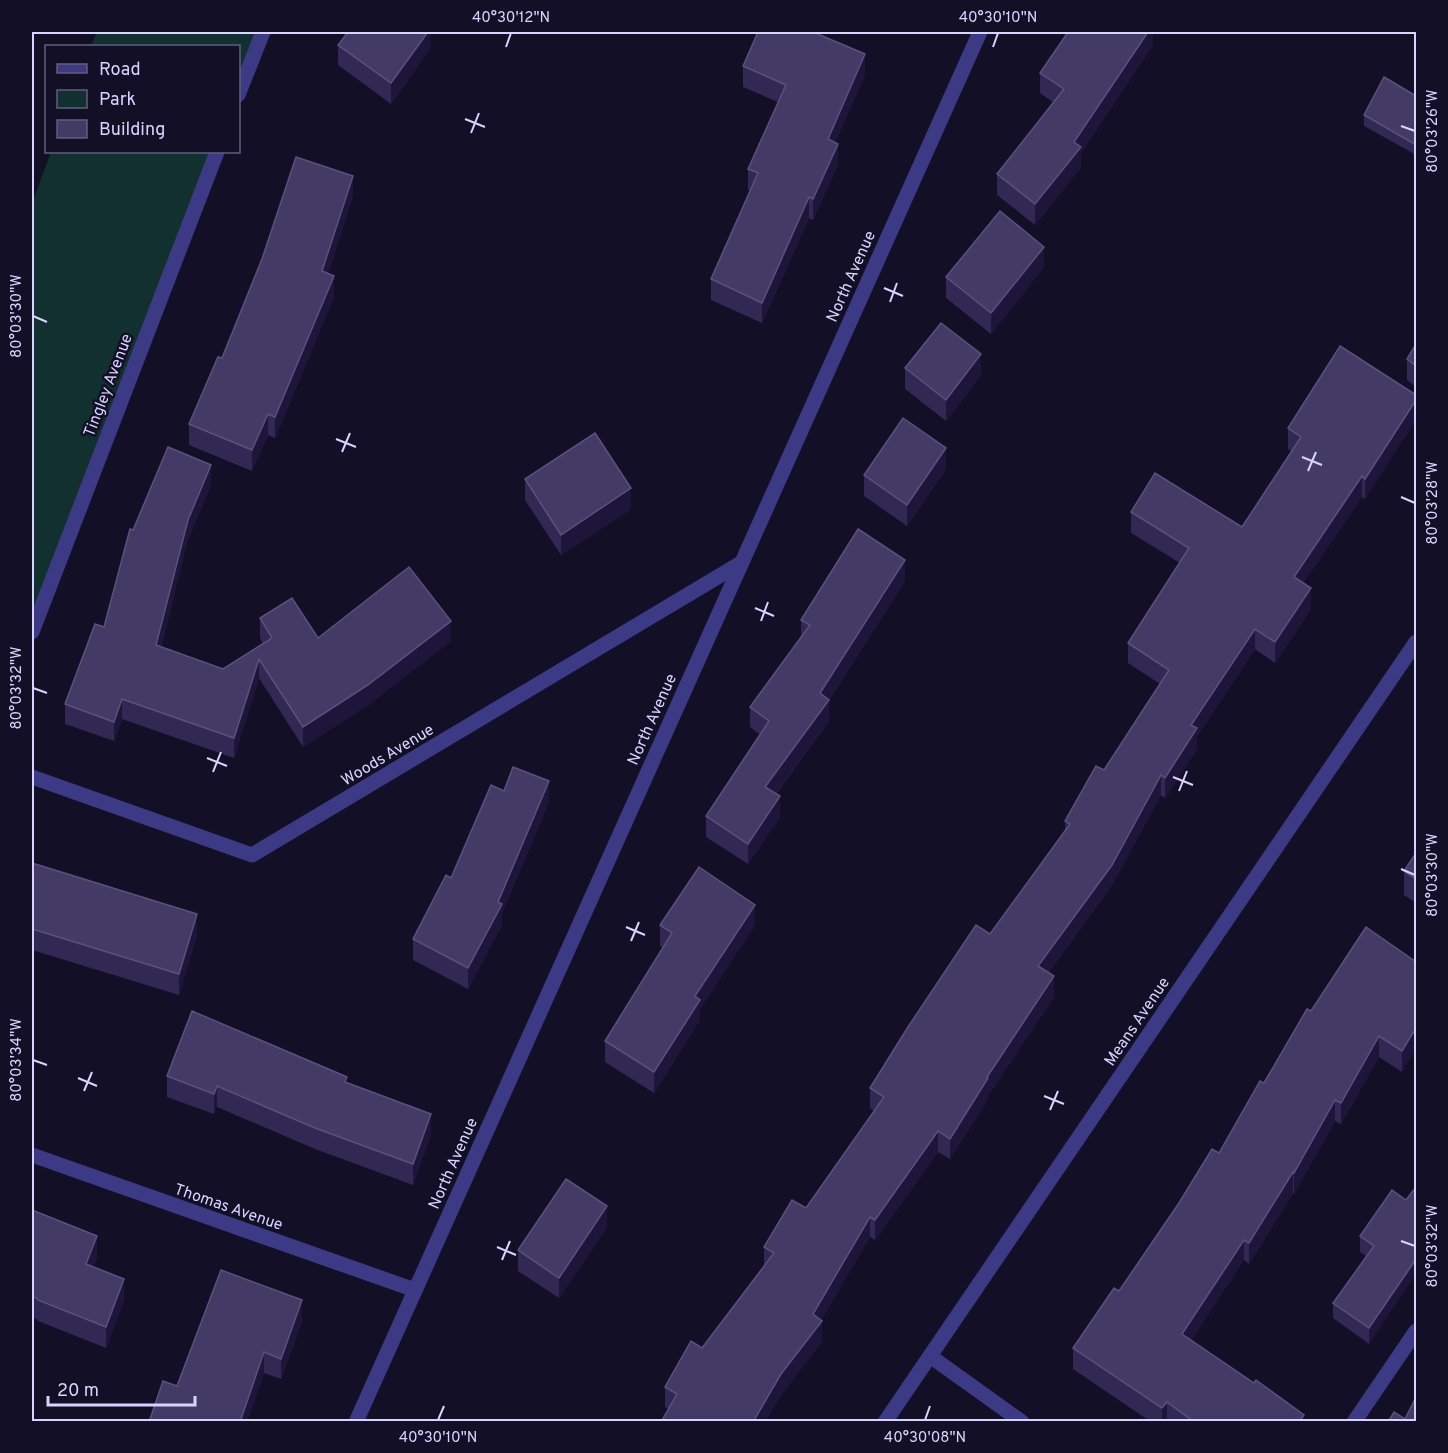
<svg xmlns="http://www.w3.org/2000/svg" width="1448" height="1453" viewBox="0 0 1448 1453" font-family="Overpass,sans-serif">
	<rect width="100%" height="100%" fill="#130f26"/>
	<g fill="#12302f">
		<path d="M97 32H263L239 95 238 46H91Z"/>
		<path d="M51 152H217L32 632V203Z"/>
	</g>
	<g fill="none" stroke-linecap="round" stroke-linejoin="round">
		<g stroke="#3d3a85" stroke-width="15">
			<path d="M930 1356 1022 1422"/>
			<path d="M1354 1422 1416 1331"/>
		</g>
		<g stroke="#3d3a85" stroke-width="15">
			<path d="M238 95 263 32"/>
			<path d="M32 632 217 152"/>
			<path d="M32 777 252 855 741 563"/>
			<path d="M32 1155 415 1290"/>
			<path d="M356 1422 980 32"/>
			<path d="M885 1422 1416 642"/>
		</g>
	</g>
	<g fill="#312854">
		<path d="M431 32V47L391 104 338 65V45Z"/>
		<path d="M1153 32V45L1081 153V167L1035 225 997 195V174L1054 103 1040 93V73Z"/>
		<path d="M743 66 865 75 835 142 838 164 813 220 809 218 762 323 711 300V279L750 190H748V169L778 102 743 87Z"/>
		<path d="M1416 96V155L1364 126V115Z"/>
		<path d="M353 196 328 273 334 297 275 438 268 435 252 471 189 445V424L222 358Z"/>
		<path d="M1044 267 991 334 946 298V277Z"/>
		<path d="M1416 344V387L1407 380V359Z"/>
		<path d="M905 368 981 375 946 421 905 389Z"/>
		<path d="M1416 395 1365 499 1362 497 1303 583 1311 609 1275 663 1255 649 1197 736V749L1165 798 1161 795 1112 885 1048 973 1054 997 988 1096V1099L950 1159 938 1152 875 1240 870 1237 821 1320 822 1341 781 1395 765 1422H661L668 1409 665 1407V1387L702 1348 764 1266V1247L806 1208 874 1111 870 1108V1088L990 934 1065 831V821L1104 770 1160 684 1128 663V643L1180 563 1131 533V512L1242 527 1292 452 1288 449V428Z"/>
		<path d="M946 469 907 526 864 496V475Z"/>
		<path d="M525 479 631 509 561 555 525 500Z"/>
		<path d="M211 485 188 539 161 647 223 669 263 644 260 638V618L318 638 451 641 368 705 303 747 259 678 234 758 122 719 114 741 65 724V704L104 627 133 530Z"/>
		<path d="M905 581 829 700V721L776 794 780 817 748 864 706 837V816L760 735 750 727V707L801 637V620Z"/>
		<path d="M504 791 549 802 502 913V925L468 989 413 960V939L451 878Z"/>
		<path d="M1416 853V903L1404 895V871Z"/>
		<path d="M32 863 197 934 179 995 32 950Z"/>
		<path d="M660 925H755L700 1009V1020L654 1093 605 1062V1041L663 948 660 946Z"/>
		<path d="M1416 962 1402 1072 1379 1057 1341 1124 1335 1121 1294 1194 1293 1193 1249 1264 1244 1260 1191 1340 1304 1422H1151L1073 1369V1348L1119 1291 1219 1153 1311 1011Z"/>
		<path d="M167 1076 347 1082 431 1134 413 1185 315 1149 217 1107 214 1114 167 1097Z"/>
		<path d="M1406 1200 1369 1344 1333 1318V1303L1366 1256 1360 1252V1236Z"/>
		<path d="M32 1210 97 1257 93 1267 124 1300 106 1348 38 1321V1320L32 1317Z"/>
		<path d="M607 1227 559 1298 518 1271V1250Z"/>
		<path d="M302 1321 281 1379 264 1373 247 1422H149L177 1386Z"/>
	</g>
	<g fill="#1d163a">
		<path d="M428 32H431V47L391 104V83Z"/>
		<path d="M1148 32H1153V45L1081 153V167L1035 225V204L1074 142Z"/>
		<path d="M865 54V75L828 159V139Z"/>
		<path d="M838 144V164L813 220V199Z"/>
		<path d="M353 176V196L322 291V271Z"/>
		<path d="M809 197V218L762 323V303Z"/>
		<path d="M1044 247V267L991 334V313Z"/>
		<path d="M334 276V297L275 438V417Z"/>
		<path d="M981 354V375L946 421V400Z"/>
		<path d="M1416 400V420L1365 499V479Z"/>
		<path d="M268 414V435L252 471V450Z"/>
		<path d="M946 448V469L907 526V505Z"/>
		<path d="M211 465V485L188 539 156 665V645L188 520Z"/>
		<path d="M1362 476V497L1294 597V577Z"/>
		<path d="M631 488V509L561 555V535Z"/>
		<path d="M905 560V581L826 704 829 700V721L765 808V787L820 693Z"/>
		<path d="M1311 588V609L1275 663V642Z"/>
		<path d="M451 621V641L368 705 303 747V727Z"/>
		<path d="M1255 629V649L1197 736V749L1165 798V778L1191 725Z"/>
		<path d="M259 659V678L234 758V738Z"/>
		<path d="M122 699V719L114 741V722Z"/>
		<path d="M1161 775V795L1112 885 1038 986V966Z"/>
		<path d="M549 781V802L502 913V925L468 989V968L498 902Z"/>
		<path d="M780 796V817L748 864V844Z"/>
		<path d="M755 905V925L700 1009V1020L654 1093V1072L695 996Z"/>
		<path d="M197 914V934L179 995V974Z"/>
		<path d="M1054 976V997L988 1096V1099L950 1159V1139L987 1077Z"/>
		<path d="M1416 1028V1049L1402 1072V1051Z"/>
		<path d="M1379 1036V1057L1341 1124V1103Z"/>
		<path d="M217 1086V1107L214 1114V1094Z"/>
		<path d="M1335 1100V1121L1294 1194V1173Z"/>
		<path d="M431 1114V1134L413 1185V1164Z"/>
		<path d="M938 1131V1152L875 1240V1220Z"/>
		<path d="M1293 1172V1193L1249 1264V1243Z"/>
		<path d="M607 1206V1227L559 1298V1278Z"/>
		<path d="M870 1217V1237L819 1324 822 1321V1341L781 1395 765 1422H753L813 1314Z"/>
		<path d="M97 1236V1257L86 1285V1264Z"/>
		<path d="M1244 1240V1260L1182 1355V1334Z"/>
		<path d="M1416 1259V1274L1369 1344V1328Z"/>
		<path d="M124 1279V1300L106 1348V1327Z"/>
		<path d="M302 1300V1321L281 1379V1359Z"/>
		<path d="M264 1352V1373L247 1422H240Z"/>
		<path d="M1167 1402V1422H1162V1408Z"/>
		<path d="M1304 1415V1422H1299Z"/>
	</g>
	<g fill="#433a66" stroke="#5a527e" stroke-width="1.5">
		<path d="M348 32H428L391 83 338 45Z"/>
		<path d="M758 32H813L865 54 828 139 838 144 813 199 809 197 762 303 711 279 758 173 748 169 786 85 743 66Z"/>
		<path d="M1068 32H1148L1074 142 1081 147 1035 204 997 174 1064 89 1040 73Z"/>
		<path d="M1384 77 1416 96V145L1364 115Z"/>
		<path d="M296 157 353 176 322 271 334 276 275 417 268 414 252 450 189 424 218 357 222 358 262 259Z"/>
		<path d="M1000 211 1044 247 991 313 946 277Z"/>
		<path d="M941 323 981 354 946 400 905 368Z"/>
		<path d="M1416 344V366L1407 359Z"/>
		<path d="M1340 346 1416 395V400L1365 479 1362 476 1294 577 1311 588 1275 642 1255 629 1191 725 1197 728 1165 778 1161 775 1112 865 1038 966 1054 976 987 1077 988 1078 950 1139 938 1131 875 1220 870 1217 813 1314 822 1321 781 1374 753 1422H661L677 1394 665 1387 691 1341 702 1348 774 1253 764 1247 792 1200 806 1208 884 1097 870 1088 908 1027 976 925 990 934 1070 824 1065 821 1096 766 1104 770 1169 670 1128 643 1189 548 1131 512 1155 473 1242 527 1301 437 1288 428Z"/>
		<path d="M903 418 946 448 907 505 864 475Z"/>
		<path d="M595 433 631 488 561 535 525 479Z"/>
		<path d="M168 447 211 465 188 520 156 645 223 669 272 638 260 618 292 598 318 638 409 567 451 621 368 685 303 727 259 659 234 738 122 699 114 722 65 704 95 624 104 627 130 529 133 530Z"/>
		<path d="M858 529 905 560 820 693 829 700 765 787 780 796 748 844 706 816 769 721 750 707 810 625 801 620Z"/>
		<path d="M513 767 549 781 498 902 502 904 468 968 413 939 446 875 451 878 491 785 504 791Z"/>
		<path d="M1416 853V879L1404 871Z"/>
		<path d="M32 863 197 914 179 974 32 929Z"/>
		<path d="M699 867 755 905 695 996 700 1000 654 1072 605 1041 672 933 660 925Z"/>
		<path d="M1366 927 1416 962V1028L1402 1051 1379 1036 1341 1103 1335 1100 1294 1173 1293 1172 1249 1243 1244 1240 1182 1334 1254 1383 1256 1380 1304 1415 1299 1422H1194L1167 1402 1162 1408 1073 1348 1114 1288 1119 1291 1179 1203 1212 1149 1219 1153 1260 1081 1264 1083 1307 1009 1311 1011Z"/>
		<path d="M192 1011 347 1077 345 1082 431 1114 413 1164 315 1128 217 1086 214 1094 167 1076Z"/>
		<path d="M566 1179 607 1206 559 1278 518 1250Z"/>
		<path d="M1416 1187V1259L1369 1328 1333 1303 1374 1246 1360 1236 1392 1190 1406 1200Z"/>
		<path d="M32 1210 97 1236 86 1264 124 1279 106 1327 38 1300V1299L32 1296Z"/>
		<path d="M221 1270 302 1300 281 1359 264 1352 240 1422H149L163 1381 177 1386Z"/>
		<path d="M1416 1397V1422H1388L1394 1412 1405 1419Z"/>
	</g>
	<path fill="none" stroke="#d9d4ff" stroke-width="2" d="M506 47 511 33M993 47 998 33M465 119 485 127M1401 126 1415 131M471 133 479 113M884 288 903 296M890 302 897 283M33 316 47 322M336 439 356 447M342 452 350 433M1302 457 1322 465M1308 471 1316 452M1401 497 1415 503M755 608 774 616M761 621 768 602M33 688 47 693M207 758 227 766M213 772 221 752M1173 777 1193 785M1179 791 1187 771M1401 869 1415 875M626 927 645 935M631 941 639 922M33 1060 47 1065M78 1078 97 1086M84 1091 92 1072M1044 1096 1064 1104M1050 1110 1058 1091M1401 1241 1415 1246M497 1247 516 1255M502 1260 510 1241M438 1420 444 1406M925 1420 930 1406"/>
	<g text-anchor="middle" stroke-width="5" stroke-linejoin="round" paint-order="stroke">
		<g font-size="16" fill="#d9d4ff" stroke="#130f26">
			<text transform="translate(850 276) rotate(-66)" y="6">North Avenue</text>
			<text transform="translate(107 385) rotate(-69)" y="6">Tingley Avenue</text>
			<text transform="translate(651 719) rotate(-66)" y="6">North Avenue</text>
			<text transform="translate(387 754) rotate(-31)" y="6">Woods Avenue</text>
			<text transform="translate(1136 1021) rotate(-56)" y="6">Means Avenue</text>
			<text transform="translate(452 1163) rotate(-66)" y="6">North Avenue</text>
			<text transform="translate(229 1206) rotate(19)" y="6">Thomas Avenue</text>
		</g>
	</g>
	<rect width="1448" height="1453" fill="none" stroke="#130f26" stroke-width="66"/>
	<rect x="45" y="45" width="195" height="108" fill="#130f26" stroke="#625e7d" stroke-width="1.5"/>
	<rect x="57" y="64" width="30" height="9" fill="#3d3a85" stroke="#625e7d" stroke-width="1.5"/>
	<text x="99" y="75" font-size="18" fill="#d9d4ff">Road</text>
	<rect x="57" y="90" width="30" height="18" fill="#12302f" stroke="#625e7d" stroke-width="1.5"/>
	<text x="99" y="105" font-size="18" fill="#d9d4ff">Park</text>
	<rect x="57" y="120" width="30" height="18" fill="#433a66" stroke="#625e7d" stroke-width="1.5"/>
	<text x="99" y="135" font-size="18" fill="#d9d4ff">Building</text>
	<path d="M48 1396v9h147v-9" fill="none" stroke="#d9d4ff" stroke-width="3"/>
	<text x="57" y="1396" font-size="18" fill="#d9d4ff" stroke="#130f26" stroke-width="4.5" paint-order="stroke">20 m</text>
	<rect x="33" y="33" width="1382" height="1387" fill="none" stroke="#d9d4ff" stroke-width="2"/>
	<g font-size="15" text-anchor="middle" fill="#d9d4ff">
		<text x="511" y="22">40°30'12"N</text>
		<text x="998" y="22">40°30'10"N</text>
		<text transform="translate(1432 131) rotate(-90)" y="5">80°03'26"W</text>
		<text transform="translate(16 316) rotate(-90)" y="5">80°03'30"W</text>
		<text transform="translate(1432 503) rotate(-90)" y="5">80°03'28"W</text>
		<text transform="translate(16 688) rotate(-90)" y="5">80°03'32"W</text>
		<text transform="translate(1432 875) rotate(-90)" y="5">80°03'30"W</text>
		<text transform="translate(16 1060) rotate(-90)" y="5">80°03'34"W</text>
		<text transform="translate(1432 1246) rotate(-90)" y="5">80°03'32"W</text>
		<text x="438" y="1442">40°30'10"N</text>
		<text x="925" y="1442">40°30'08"N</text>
	</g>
</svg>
